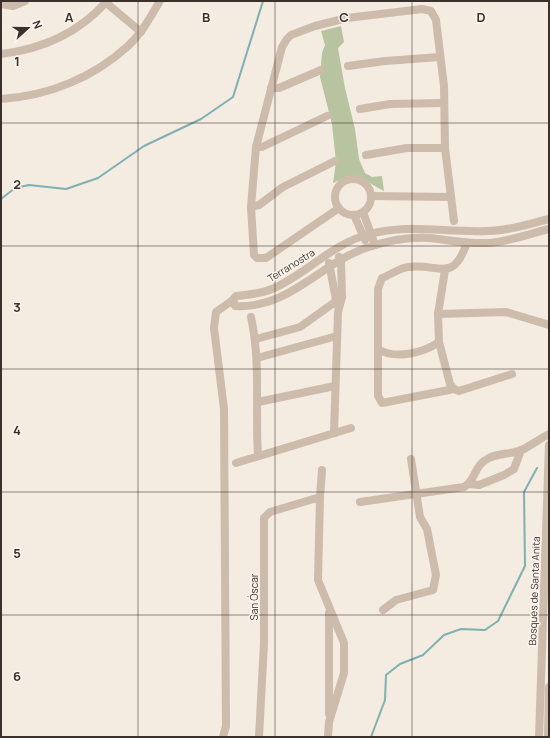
<svg xmlns="http://www.w3.org/2000/svg" width="550" height="738" viewBox="0 0 550 738" font-family="Manrope,sans-serif">
	<rect width="100%" height="100%" fill="#f4ebe1"/>
	<path fill="#b8c4a0" d="M341 26 344 42 338 48 345 88 355 129 359 159 365 173 372 177 382 176 384 191C360 179 361 169 333 183L336 162 332 124 320 77 322 53 325 45 321 31Z"/>
	<g fill="none" stroke-linecap="round" stroke-linejoin="round">
		<g stroke="#7fb0b2" stroke-width="2">
			<path d="M1 199 15 188 29 185 66 189 98 178 144 146 201 119 233 97 263 1"/>
			<path d="M371 737 385 700 386 675 400 664 423 655 444 635 461 629 485 630 498 621 525 566 524 492 537 468"/>
		</g>
		<g stroke="#cdbbac" stroke-width="8">
			<path d="M104 1 141 32"/>
			<path d="M1 4 13 6 25 1"/>
			<path d="M1 54C42 49 79 33 107 1"/>
			<path d="M348 66 385 61 440 57"/>
			<path d="M271 88H279L321 70"/>
			<path d="M1 99C48 96 93 78 128 46 142 33 151 16 160 1"/>
			<path d="M360 109 390 104 444 103"/>
			<path d="M256 147H262L327 116"/>
			<path d="M366 155 407 148H445"/>
			<circle cx="353" cy="197" r="18"/>
			<path d="M371 196 451 197"/>
			<path d="M251 207 259 205 283 187 335 161"/>
			<path d="M339 208 266 258H257L254 255 251 207 256 147 282 47 287 39 291 35 315 26 347 18 422 9 431 11 436 20 444 86 445 148 454 221"/>
			<path d="M363 212 375 245"/>
			<path d="M354 215 365 240"/>
			<path d="M549 219C528 224 508 231 487 231 445 233 409 223 366 235 331 245 305 275 272 289 260 294 248 295 236 296L233 300 235 306C291 309 320 262 369 247 387 241 410 237 429 238 448 240 467 244 487 243 507 242 529 234 549 229"/>
			<path d="M329 263 337 305"/>
			<path d="M445 270 438 314 439 342C423 353 395 360 378 349V289L382 278C390 275 400 268 408 267 441 263 452 284 467 243"/>
			<path d="M438 314 506 312 549 325"/>
			<path d="M251 317C261 363 255 410 258 456"/>
			<path d="M256 339 300 327 342 297"/>
			<path d="M439 342 450 384 454 389 459 391 512 374"/>
			<path d="M378 349V396L382 403 454 389"/>
			<path d="M257 358 337 336"/>
			<path d="M258 402 335 386"/>
			<path d="M334 433 338 312 342 297 341 260 339 257"/>
			<path d="M236 463 351 428"/>
			<path d="M469 484 479 485 504 475 514 469 521 450"/>
			<path d="M320 497 322 470"/>
			<path d="M360 502 464 487C475 481 474 468 484 461 495 452 510 455 522 450 531 445 540 439 549 434"/>
			<path d="M383 610 396 600 433 590 436 575 427 529 420 517 411 459"/>
			<path d="M329 714V613"/>
			<path d="M223 737 226 726 224 409 214 328 216 312 233 300"/>
			<path d="M259 737 264 643V518L270 512 320 497 318 580 344 643V673L329 722 328 737"/>
			<path d="M539 737 549 445"/>
			<path d="M548 737 549 687"/>
		</g>
	</g>
	<path fill="none" stroke="#3b302b" stroke-width="1" stroke-opacity="0.55" d="M138 1V737M275 1V737M412 1V737M1 123H549M1 246H549M1 369H549M1 492H549M1 615H549"/>
	<g text-anchor="middle" stroke-width="3" stroke-linejoin="round" paint-order="stroke">
		<g font-size="10" fill="#3b302b" stroke="#fbf5ee">
			<text transform="translate(291 265) rotate(-32)" y="4">Terranostra</text>
			<text transform="translate(534 591) rotate(-88)" y="4">Bosques de Santa Anita</text>
			<text transform="translate(254 597) rotate(-90)" y="4">San Óscar</text>
		</g>
	</g>
	<g font-size="13" text-anchor="middle" font-weight="bold" fill="#3b302b" stroke="#fbf5ee" stroke-width="3" stroke-linejoin="round" paint-order="stroke">
		<text x="69" y="22">A</text>
		<text x="206" y="22">B</text>
		<text x="344" y="22">C</text>
		<text x="481" y="22">D</text>
		<text x="17" y="66">1</text>
		<text x="17" y="189">2</text>
		<text x="17" y="312">3</text>
		<text x="17" y="435">4</text>
		<text x="17" y="558">5</text>
		<text x="17" y="681">6</text>
	</g>
	<rect width="550" height="738" fill="none" stroke="#3b302b" stroke-width="4"/>
	<g transform="translate(28 28) rotate(69)" stroke="#fbf5ee" stroke-width="3" paint-order="stroke">
	<path d="M0-3L7 15L0 10L-7 15Z" fill="#3b302b"/>
	<text y="-6" font-size="11" font-weight="bold" text-anchor="middle" fill="#3b302b">N</text>
	</g>
</svg>
